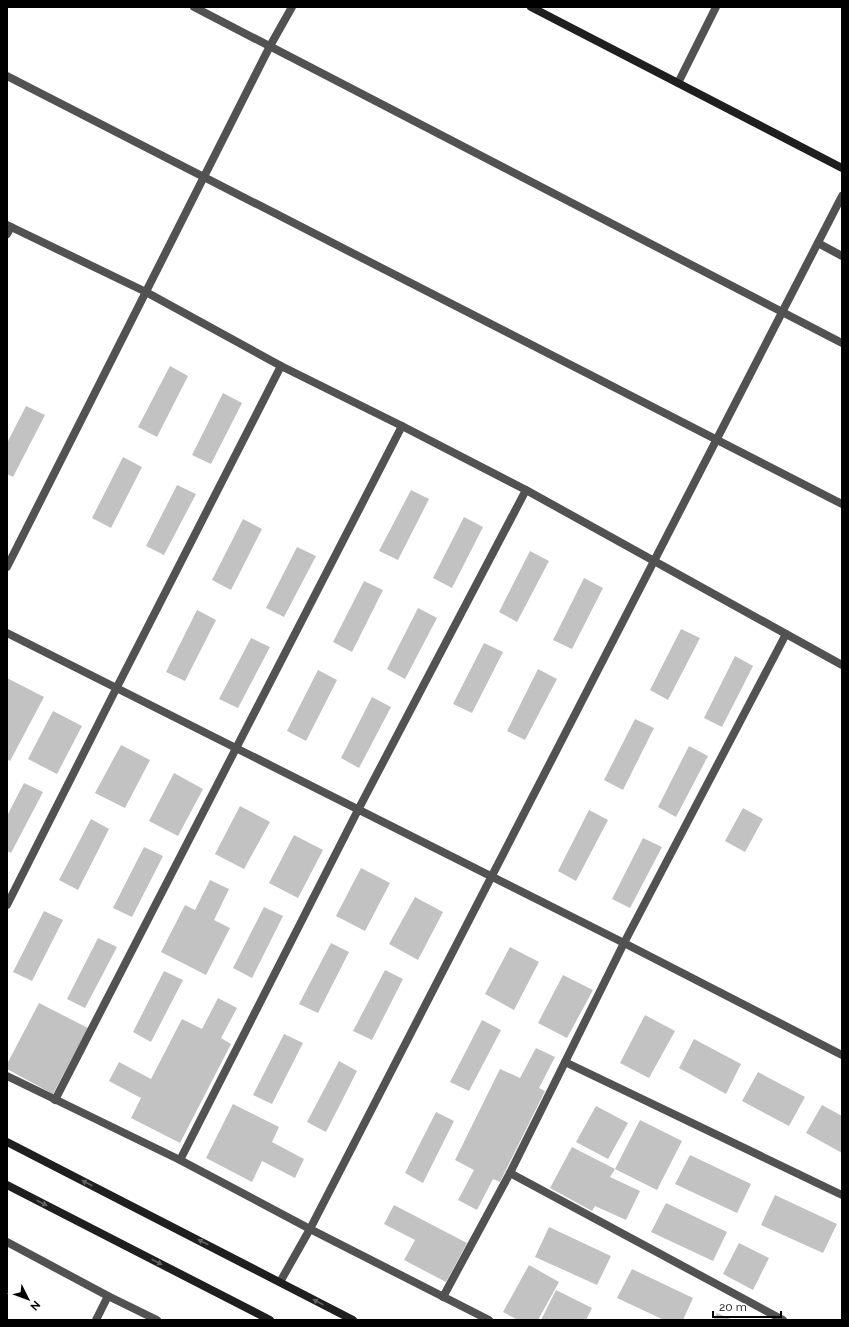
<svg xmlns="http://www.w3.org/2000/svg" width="849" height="1327" viewBox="0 0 849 1327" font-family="Raleway,sans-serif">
	<rect width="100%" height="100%" fill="#fff"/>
	<g fill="#c2c2c2">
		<path d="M170 366 188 376 157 437 138 427Z"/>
		<path d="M223 393 242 403 211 464 192 455Z"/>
		<path d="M26 406 45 415 13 477 7 474V443Z"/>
		<path d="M123 457 142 467 111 528 92 518Z"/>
		<path d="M177 485 196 494 164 555 146 546Z"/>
		<path d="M411 490 429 499 398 560 379 551Z"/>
		<path d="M464 517 483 527 452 588 433 578Z"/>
		<path d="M243 519 262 529 231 590 212 580Z"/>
		<path d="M297 547 316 556 284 617 266 608Z"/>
		<path d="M530 551 549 561 517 622 499 612Z"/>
		<path d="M584 578 603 588 572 649 553 640Z"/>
		<path d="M364 581 383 590 352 652 333 642Z"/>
		<path d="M418 608 437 618 405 679 387 669Z"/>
		<path d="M197 610 216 620 185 681 166 672Z"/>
		<path d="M681 629 700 638 668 700 650 690Z"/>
		<path d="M251 638 270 647 238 708 219 699Z"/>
		<path d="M484 643 503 652 472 713 453 704Z"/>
		<path d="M735 656 753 666 722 727 704 718Z"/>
		<path d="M538 669 557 679 525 740 507 731Z"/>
		<path d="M318 670 337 680 306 741 287 731Z"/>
		<path d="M7 678 44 697 10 761 7 759Z"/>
		<path d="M372 697 391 707 359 768 341 758Z"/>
		<path d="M53 711 82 726 57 774 28 759Z"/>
		<path d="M635 719 654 728 623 790 604 780Z"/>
		<path d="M121 745 150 760 125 808 95 793Z"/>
		<path d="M689 746 708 756 676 817 658 807Z"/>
		<path d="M174 773 203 789 178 836 149 821Z"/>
		<path d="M24 783 43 792 11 853 7 851V816Z"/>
		<path d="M240 806 270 822 244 869 215 854Z"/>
		<path d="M743 808 763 819 745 852 725 841Z"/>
		<path d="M589 810 608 820 576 881 558 871Z"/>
		<path d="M91 819 109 829 78 890 59 880Z"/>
		<path d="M294 835 323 850 298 898 269 883Z"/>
		<path d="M643 838 662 847 630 908 612 899Z"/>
		<path d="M144 847 163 856 132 917 113 908Z"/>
		<path d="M361 868 390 883 365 931 336 916Z"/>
		<path d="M210 880 229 889 214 920 230 928 206 975 161 952 185 905 195 910Z"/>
		<path d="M415 897 443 912 418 960 389 944Z"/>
		<path d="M264 907 283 916 252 978 233 968Z"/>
		<path d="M44 911 63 920 32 981 13 972Z"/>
		<path d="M98 938 117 947 85 1008 67 999Z"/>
		<path d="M331 943 349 952 318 1013 299 1004Z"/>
		<path d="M510 947 539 962 514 1010 485 994Z"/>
		<path d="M385 970 403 979 372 1040 353 1031Z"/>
		<path d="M164 971 183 980 151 1042 133 1032Z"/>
		<path d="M563 975 593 990 567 1038 538 1023Z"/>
		<path d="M218 998 237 1008 221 1038 231 1044 180 1143 131 1118 141 1098 109 1081 119 1062 151 1079 182 1019 202 1029Z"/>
		<path d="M39 1003 88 1028 53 1094 7 1069V1064Z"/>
		<path d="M645 1015 675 1031 649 1078 620 1063Z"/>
		<path d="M482 1020 501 1030 469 1091 450 1082Z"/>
		<path d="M284 1034 303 1043 272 1104 253 1095Z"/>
		<path d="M694 1039 741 1064 726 1094 679 1068Z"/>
		<path d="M536 1048 555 1057 539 1088 545 1091 500 1182 493 1179 477 1210 458 1200 474 1170 455 1160 500 1069 520 1078Z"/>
		<path d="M339 1061 357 1071 326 1132 307 1122Z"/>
		<path d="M758 1072 805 1097 789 1126 742 1101Z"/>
		<path d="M233 1104 279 1127 272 1142 304 1159 295 1178 262 1161 252 1182 206 1158Z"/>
		<path d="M822 1105 842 1116V1153L806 1133Z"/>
		<path d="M596 1106 628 1123 608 1159 576 1142Z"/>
		<path d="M436 1112 454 1121 423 1183 405 1173Z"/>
		<path d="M640 1120 682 1141 657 1190 615 1169 610 1177 640 1191 626 1220 595 1206 592 1211 550 1188 572 1147 615 1169Z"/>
		<path d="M690 1155 751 1184 737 1213 675 1184Z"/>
		<path d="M775 1195 837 1224 823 1253 761 1225Z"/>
		<path d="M666 1203 727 1232 713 1261 651 1232Z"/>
		<path d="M394 1205 467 1243 446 1282 404 1260 415 1240 384 1224Z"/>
		<path d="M549 1227 611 1256 597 1285 535 1257Z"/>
		<path d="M739 1243 769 1258 753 1290 723 1274Z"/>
		<path d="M529 1265 559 1282 538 1320H518L503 1312Z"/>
		<path d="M632 1269 693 1298 683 1320H664L617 1298Z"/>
		<path d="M556 1290 592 1308 586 1320H541Z"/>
		<path d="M717 1313 733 1320H713Z"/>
	</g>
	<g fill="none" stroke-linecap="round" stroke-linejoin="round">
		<g stroke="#525252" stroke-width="8">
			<path d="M194 7 842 343"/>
			<path d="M7 76 842 504"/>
			<path d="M678 83 716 7"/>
			<path d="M7 225 146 292 281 366 402 426 526 490 842 665"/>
			<path d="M7 234 11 227"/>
			<path d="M818 243 842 256"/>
			<path d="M7 567 270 46 292 7"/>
			<path d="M7 633 624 943 842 1055"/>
			<path d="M7 905 116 689 281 366"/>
			<path d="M565 1062 842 1195"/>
			<path d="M7 1076 180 1160 310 1229 489 1320"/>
			<path d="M55 1100 402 426"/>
			<path d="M180 1160 358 810 526 490"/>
			<path d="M510 1173 783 1320"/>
			<path d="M7 1242 108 1296 157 1320"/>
			<path d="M280 1282 310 1229 842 196"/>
			<path d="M443 1297 510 1173 624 943 786 634"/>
			<path d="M96 1320 108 1296"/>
		</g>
		<g stroke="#1f1f1f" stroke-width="8">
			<path d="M531 7 842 168"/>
			<path d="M7 1142 353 1320"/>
			<path d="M7 1185 270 1320"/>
		</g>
	</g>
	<defs><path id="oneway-solid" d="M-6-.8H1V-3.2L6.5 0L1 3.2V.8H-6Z"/></defs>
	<g fill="#626262">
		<use href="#oneway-solid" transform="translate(87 1183) rotate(-153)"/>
		<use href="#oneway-solid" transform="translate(42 1203) rotate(27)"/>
		<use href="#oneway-solid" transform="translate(203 1242) rotate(-153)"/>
		<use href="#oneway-solid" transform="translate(157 1262) rotate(27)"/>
		<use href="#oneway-solid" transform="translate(318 1302) rotate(-152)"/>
	</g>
	<rect width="849" height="1327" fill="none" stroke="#000000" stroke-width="16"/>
	<g transform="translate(28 1299) rotate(132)" stroke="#ffffff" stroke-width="3" paint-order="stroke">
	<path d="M0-3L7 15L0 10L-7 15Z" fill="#000000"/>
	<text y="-6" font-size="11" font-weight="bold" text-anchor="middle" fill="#000000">N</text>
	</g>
	<path d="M713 1311v6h68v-6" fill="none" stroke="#000000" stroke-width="2"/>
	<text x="719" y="1311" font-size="12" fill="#000000" stroke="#ffffff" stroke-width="3" paint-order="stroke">20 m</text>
</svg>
